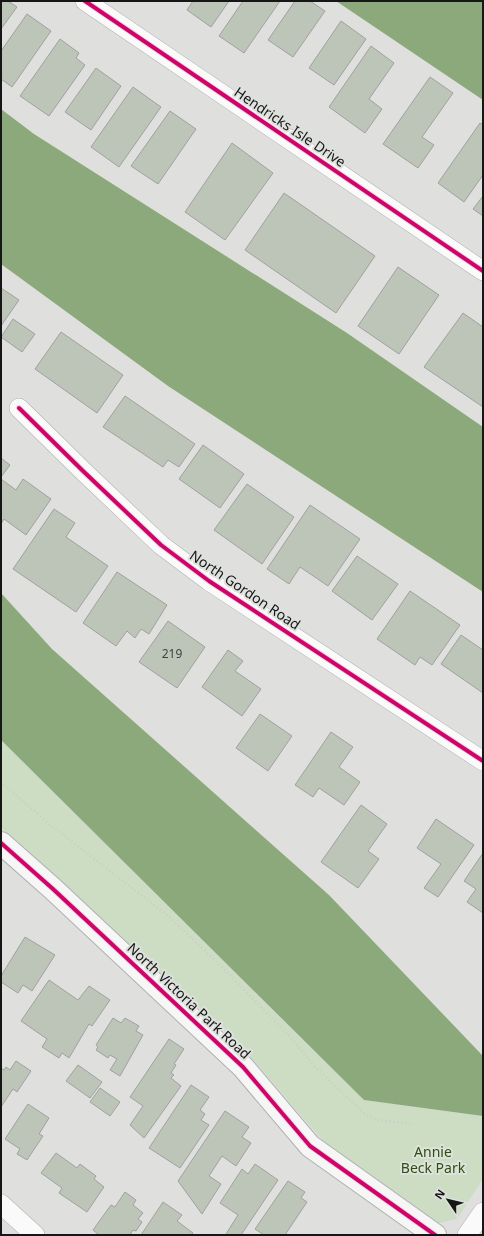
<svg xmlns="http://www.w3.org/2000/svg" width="484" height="1236" viewBox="0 0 484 1236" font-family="'Noto Sans',sans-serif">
	<rect width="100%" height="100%" fill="#dfe0de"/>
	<path fill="#ccddc3" d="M1 740 364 1100 483 1116V1179L457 1219 435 1224 331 1150 239 1044 1 828Z"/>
	<g fill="#8ba97b">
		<path d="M336 1H483V100Z"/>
		<path d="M1 109 34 134 347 333 483 427V592L168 386 1 264Z"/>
		<path d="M1 593 52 649 329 895 483 1056V1116L364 1100 1 740Z"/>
	</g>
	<g fill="#bcc5b8" stroke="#a0a1a0">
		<path d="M1 1H8L17 7 1 29Z"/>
		<path d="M193 1H229L211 27 187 10Z"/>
		<path d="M243 1H280L244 53 219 36Z"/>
		<path d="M295 1H310L325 11 293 57 268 40Z"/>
		<path d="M27 14 51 31 12 87 1 79V51Z"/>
		<path d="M341 21 366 39 334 85 309 68Z"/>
		<path d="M60 39 79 53 76 58 85 65 49 116 20 96Z"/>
		<path d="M371 46 394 63 369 99 382 109 365 133 329 107Z"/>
		<path d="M96 68 121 86 91 130 65 112Z"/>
		<path d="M430 77 453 93 422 137 434 145 418 168 383 144Z"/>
		<path d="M133 87 161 107 119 167 91 147Z"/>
		<path d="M170 111 196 129 158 184 131 166Z"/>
		<path d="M480 123 483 125V175L464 202 438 183Z"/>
		<path d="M232 143 273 173 225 240 185 212Z"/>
		<path d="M284 193 375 256 336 313 245 250Z"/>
		<path d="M483 196V216L473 209Z"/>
		<path d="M398 267 439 295 399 354 358 326Z"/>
		<path d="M1 288 19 300 1 326Z"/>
		<path d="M463 313 483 327V407L424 367Z"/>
		<path d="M13 319 35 334 22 352 1 337Z"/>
		<path d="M61 332 123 375 97 413 35 369Z"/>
		<path d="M125 396 195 444 179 467 168 460 163 467 103 427Z"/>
		<path d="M203 445 244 474 220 508 179 479Z"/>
		<path d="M1 458 10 465 1 477Z"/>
		<path d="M1 479 16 490 23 479 51 499 26 535 4 519 1 524Z"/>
		<path d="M247 484 294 517 262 564 214 530Z"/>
		<path d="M310 505 360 539 328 586 300 567 289 584 267 569Z"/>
		<path d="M54 509 75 523 66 537 108 566 76 612 13 569Z"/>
		<path d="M357 556 398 584 372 620 332 591Z"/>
		<path d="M117 572 167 605 149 634 141 629 135 638 127 631 116 646 83 623Z"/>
		<path d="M410 591 460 625 432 665 420 657 415 665 377 639Z"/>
		<path d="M168 621 205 647 177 688 139 662Z"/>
		<path d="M461 635 483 650V693L441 664Z"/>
		<path d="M228 650 243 661 235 671 261 689 242 716 202 687Z"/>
		<path d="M260 714 292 736 268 771 236 748Z"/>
		<path d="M331 732 353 747 339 767 360 782 344 805 319 788 313 797 295 785Z"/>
		<path d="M361 805 387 824 368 851 379 859 358 888 321 862Z"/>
		<path d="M436 819 474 845 438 897 424 888 441 864 417 848Z"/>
		<path d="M483 853V913L467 902 476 889 464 881Z"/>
		<path d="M25 937 55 955 32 991 23 985 18 993 1 982V976Z"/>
		<path d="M49 980 78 1000 89 986 110 1000 92 1026 89 1024 69 1058 62 1053 59 1058 42 1047 47 1039 21 1021Z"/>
		<path d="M113 1018 121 1023 125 1018 139 1026 136 1031 143 1035 120 1076 110 1070 117 1059 110 1055 108 1058 96 1050 98 1047 96 1045Z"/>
		<path d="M169 1039 184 1049 174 1064 176 1065 171 1073 174 1075 171 1078 181 1086 144 1138 130 1125 143 1106 130 1097Z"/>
		<path d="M16 1061 31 1071 17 1092 13 1089 1 1107V1068L4 1070 6 1067 10 1070Z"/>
		<path d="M78 1065 102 1082 90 1098 66 1081Z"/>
		<path d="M191 1085 209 1097 200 1110 205 1114 201 1120 209 1125 180 1168 149 1148Z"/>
		<path d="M100 1088 120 1102 110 1116 90 1102Z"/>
		<path d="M28 1104 49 1118 39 1134 43 1136 27 1160 17 1154 20 1149 5 1139Z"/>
		<path d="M225 1111 249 1127 242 1137 251 1143 236 1166 222 1156 209 1176 221 1184 202 1214 178 1181Z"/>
		<path d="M56 1153 77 1168 80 1164 96 1176 94 1179 104 1187 87 1212 59 1193 62 1188 41 1173Z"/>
		<path d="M255 1164 278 1180 241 1235H227L226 1234 238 1215 220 1203 242 1169 248 1174Z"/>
		<path d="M288 1181 305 1192 301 1198 307 1202 285 1235H264L255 1229Z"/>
		<path d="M125 1192 136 1200 133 1205 143 1213 138 1219 142 1222 136 1231 133 1230 130 1235H99L93 1230 111 1205 115 1207Z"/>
		<path d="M163 1202 182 1215 177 1221 193 1233 192 1235H141Z"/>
	</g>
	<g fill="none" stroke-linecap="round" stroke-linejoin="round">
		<defs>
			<g id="street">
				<path d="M85 1 483 271"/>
				<path d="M19 408 83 471 161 545 209 581 483 761"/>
				<path d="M1 1204 35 1235"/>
				<path d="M467 1235 483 1212"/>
			</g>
			<path id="secondary" d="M1 843 53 889 243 1067 310 1146 435 1235"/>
		</defs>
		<use href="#street" stroke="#b0b1af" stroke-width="20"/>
		<use href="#secondary" stroke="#b0b1af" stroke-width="24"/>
		<path stroke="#cacbca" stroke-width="2.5" stroke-dasharray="1 3" stroke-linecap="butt" d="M1 782 48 823 168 916 221 966 293 1040 313 1065 365 1114 378 1120 414 1124"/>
		<use href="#street" stroke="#fafafa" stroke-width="19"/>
		<use href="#secondary" stroke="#f7f6f7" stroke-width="22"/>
		<defs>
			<g id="cycleway">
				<path d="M85 1 483 271"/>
				<path d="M19 408 83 471 161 545 209 581 483 761"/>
				<path d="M1 843 53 889 243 1067 310 1146 435 1235"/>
			</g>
		</defs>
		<use href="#cycleway" stroke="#dee1dd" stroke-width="6"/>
		<use href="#cycleway" stroke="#d6006c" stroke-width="4"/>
	</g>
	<g text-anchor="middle" stroke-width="4" stroke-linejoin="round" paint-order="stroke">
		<g font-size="12" fill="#3f423e">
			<text x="172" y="658">219</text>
		</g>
		<g font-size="14" fill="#151615" stroke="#dee1dd">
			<text transform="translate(290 127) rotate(34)" y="5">Hendricks Isle Drive</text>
			<text transform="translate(245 590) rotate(34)" y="5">North Gordon Road</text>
			<text transform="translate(189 1001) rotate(43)" y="5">North Victoria Park Road</text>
		</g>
		<g font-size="14" fill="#29520b" stroke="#dee1dd">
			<text x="433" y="1157">Annie<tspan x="433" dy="16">Beck Park</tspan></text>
		</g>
	</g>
	<rect width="484" height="1236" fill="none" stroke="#151615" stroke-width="4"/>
	<g transform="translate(448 1200) rotate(305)" stroke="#dee1dd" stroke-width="3" paint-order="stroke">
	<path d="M0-3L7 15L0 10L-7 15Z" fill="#151615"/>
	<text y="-6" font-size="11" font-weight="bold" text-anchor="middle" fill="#151615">N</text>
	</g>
</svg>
